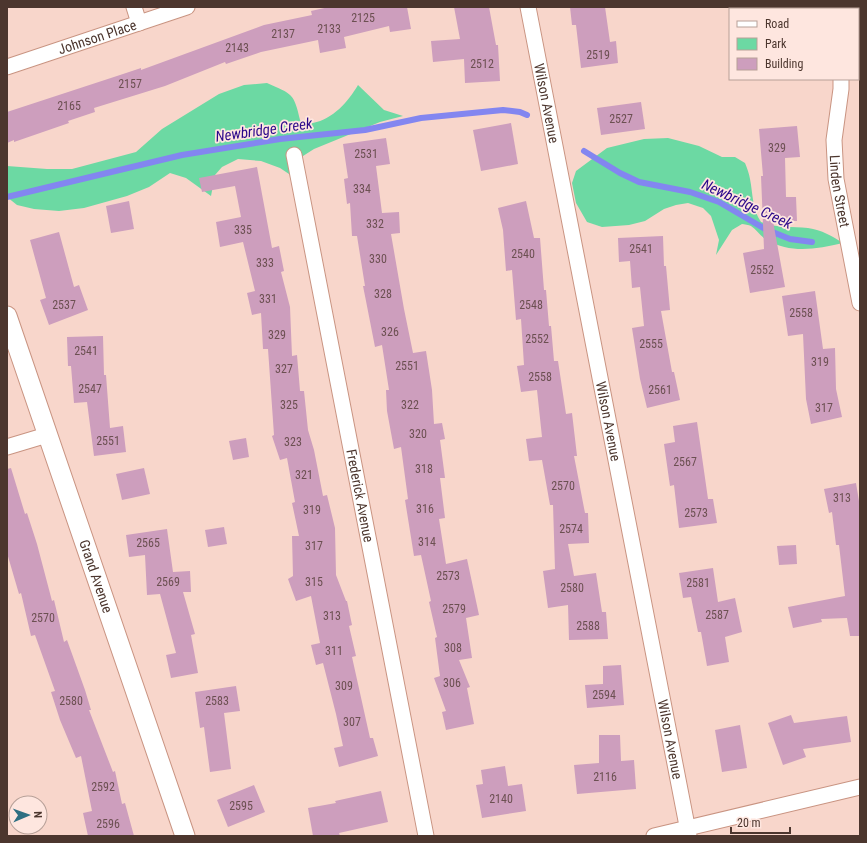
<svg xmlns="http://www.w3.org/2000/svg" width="867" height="843" viewBox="0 0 867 843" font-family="'Roboto Condensed',sans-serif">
	<rect width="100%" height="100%" fill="#f8d6cb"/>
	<g fill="#6cd9a3">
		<path d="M267 83C292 94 294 93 300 120 304 121 309 123 313 123 333 119 348 102 358 85L384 110 403 116 380 122 314 149 303 156 292 176 280 168 261 161 238 159 222 167 215 175 211 196 186 178 170 173 149 187 127 196 84 208 59 211 34 209 17 205 7 197V166L47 169H72L136 152 162 129 219 94 244 85Z"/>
		<path d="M668 138 699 146 722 157H735L745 163C747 168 749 173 750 179 753 194 752 209 761 222 776 228 792 226 808 228 822 230 832 236 843 243 817 249 791 254 767 240 761 237 757 230 751 226 749 225 744 224 742 224L732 230 716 255 719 240 711 216 703 208 688 203 676 205 664 209 645 221 629 225 602 227 587 222 576 203 572 183 576 171 607 148 644 139Z"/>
	</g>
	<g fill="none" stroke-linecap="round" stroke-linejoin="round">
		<g stroke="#8386f0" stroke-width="6">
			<path d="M584 151 620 173 639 182 690 192 719 202 765 229 790 239 812 242"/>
			<path d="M7 197 182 155 280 139 365 130 421 118 503 110 520 112 527 115"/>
		</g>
	</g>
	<g fill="#cd9ebd">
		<path d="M329 7H407L411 29 390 32 389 26 344 37 346 48 320 53 318 40 261 52 226 64 225 62 165 86 94 108 95 112 68 121 69 123 14 142V140L7 143V112L120 75 141 68V70L264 25 312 15 311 11Z"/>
		<path d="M454 7H489L496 45H498L500 81 465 83 464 59 433 62 431 41 460 39Z"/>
		<path d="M570 7H605L610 42 616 41 618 63 581 68 576 25H572Z"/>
		<path d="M641 102 645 129 601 135 597 108Z"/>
		<path d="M511 123 518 164 481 171 473 130Z"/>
		<path d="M797 126 800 157 785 158 786 197H796L797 221H773L785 287 750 293 743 253 764 249 761 176H763L759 129Z"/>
		<path d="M386 138 390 164 376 166 382 213 399 212 400 233 391 234 404 309 413 353 426 351 432 390 434 424 442 423 445 439 440 440 445 478H440L445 518 439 519 446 564 467 559 479 615 466 618 472 658 459 660 470 687 467 688 474 724 446 730 442 712 446 711 434 678 440 676 435 638 437 637 429 602 431 601 421 555 414 556 405 500 408 499 401 447 394 449 387 411 386 390H389L382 345 375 347 366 301 363 286H365L357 236H352L350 203 347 204 344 179 348 178 343 144Z"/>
		<path d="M257 167 272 248 279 246 284 271 281 272 290 307 292 356 297 355 300 391H304L308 430 314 450 323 496 327 495 335 528 336 575 346 601H347L352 625 349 626 356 656 352 657 370 738H373L378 756 339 767 334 748 343 746 336 714 323 663 316 665 311 645 320 643 311 596 296 601 288 579 293 576 292 536H299L292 503 295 502 287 458 280 460 272 436 274 435 268 349H263L261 313 252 315 247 293 255 291 243 242 220 247 216 222 241 217 235 186 202 192 199 178Z"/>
		<path d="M129 201 134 229 111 233 106 206Z"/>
		<path d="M526 201 534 238H540L544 290H546L549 326H551L554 361H558L566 414 572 413 577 456H574L585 513H588L589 543 568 544 574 576 596 573 602 612H606L608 639 569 640 568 605 548 608 543 571 555 569 553 505H550L542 460 529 461 526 439 542 437 537 390 521 392 517 366 524 365 521 319 516 320 512 270 506 271 503 230 498 208Z"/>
		<path d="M59 232 74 287 79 285 88 310 49 325 40 300 46 298 30 240Z"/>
		<path d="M663 236 664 266H666L670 310 661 311 672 372H674L680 400 647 408 640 379 632 328 644 326 640 287 632 288 630 261 619 262 618 238Z"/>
		<path d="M815 291 823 349 835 348 836 389 842 417 811 424 806 399 803 334 788 336 782 296Z"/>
		<path d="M103 336 104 375H106L110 428 123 426 126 452 94 456 87 402 74 403 71 366H68L67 337Z"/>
		<path d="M697 422 708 499H713L717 523 679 528 674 485 670 486 664 444 675 442 673 426Z"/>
		<path d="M246 438 249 457 233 460 229 441Z"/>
		<path d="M11 468 25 514 27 513 37 544 52 601 54 600 64 642 67 640 85 690 91 710H89L113 772 115 771 122 804 125 803 134 836H88L83 813 92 811 81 756 76 758 60 720 51 692 55 691 35 635 31 636 21 593 19 594 7 553V469Z"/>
		<path d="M144 468 150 494 122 500 116 474Z"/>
		<path d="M856 483 860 507V636H850L847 618 821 619 822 622 793 628 788 607 845 596 839 545H836L832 512 829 513 824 489Z"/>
		<path d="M224 527 227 544 208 547 205 530Z"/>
		<path d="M167 529 173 572 190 571 191 592H183L195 634 191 635 198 673 171 678 166 655 176 653 160 594 147 595 145 555 129 557 126 535Z"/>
		<path d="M796 545 797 564 779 565 777 546Z"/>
		<path d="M713 568 718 602 735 598 742 632 725 637 729 662 707 666 701 632H698L691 597 683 598 679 573Z"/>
		<path d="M621 665 624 705 587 708 585 685 603 684V666Z"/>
		<path d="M236 686 240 711 224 713 231 769 210 772 204 727 200 728 195 692Z"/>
		<path d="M791 715 794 723 847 716 851 742 803 749 806 757 783 765 768 723Z"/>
		<path d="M740 725 747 768 722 772 715 730Z"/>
		<path d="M599 735H620L621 761 634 760 636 789 577 794 574 765 599 763Z"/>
		<path d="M505 766 508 786 522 784 526 811 482 818 476 785 483 784 481 770Z"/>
		<path d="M254 785 265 812 228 827 217 800Z"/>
		<path d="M381 791 388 822 339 833 340 836H313L308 808 336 803 335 801Z"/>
	</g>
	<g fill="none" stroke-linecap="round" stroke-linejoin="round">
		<defs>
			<g id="minor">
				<path d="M134 7 139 23"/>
				<path id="s1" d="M528 7 689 836"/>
				<path d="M838 7V9"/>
				<path id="s2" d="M7 67 187 7"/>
				<path id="s3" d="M841 79V89L834 140 836 179 860 303"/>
				<path id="s4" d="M294 155 426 836"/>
				<path d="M7 447 47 435"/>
				<path d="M654 836 860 787"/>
			</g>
			<g id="tertiary">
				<path id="s5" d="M7 316 185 836"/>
			</g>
		</defs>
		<use href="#minor" stroke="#c99482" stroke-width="17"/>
		<use href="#tertiary" stroke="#c99482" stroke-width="21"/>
		<use href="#minor" stroke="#fff" stroke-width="15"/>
		<use href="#tertiary" stroke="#fff" stroke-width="19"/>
	</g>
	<g text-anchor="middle" stroke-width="3.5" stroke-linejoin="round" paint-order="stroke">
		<g font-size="12" fill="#6c5052">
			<text x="363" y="22">2125</text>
			<text x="329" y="33">2133</text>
			<text x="283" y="38">2137</text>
			<text x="237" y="52">2143</text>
			<text x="598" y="59">2519</text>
			<text x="482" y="68">2512</text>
			<text x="130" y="88">2157</text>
			<text x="69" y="110">2165</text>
			<text x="621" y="123">2527</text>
			<text x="777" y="152">329</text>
			<text x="366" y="158">2531</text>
			<text x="362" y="193">334</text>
			<text x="375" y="228">332</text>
			<text x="243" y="234">335</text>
			<text x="641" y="253">2541</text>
			<text x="523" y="258">2540</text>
			<text x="378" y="263">330</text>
			<text x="265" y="267">333</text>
			<text x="762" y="274">2552</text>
			<text x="383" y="298">328</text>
			<text x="268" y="303">331</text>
			<text x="64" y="309">2537</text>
			<text x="531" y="309">2548</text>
			<text x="801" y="317">2558</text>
			<text x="390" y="336">326</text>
			<text x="277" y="339">329</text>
			<text x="537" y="343">2552</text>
			<text x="651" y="348">2555</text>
			<text x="86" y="355">2541</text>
			<text x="820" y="366">319</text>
			<text x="407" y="370">2551</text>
			<text x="284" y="373">327</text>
			<text x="540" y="381">2558</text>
			<text x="90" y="393">2547</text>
			<text x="660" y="394">2561</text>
			<text x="289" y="409">325</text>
			<text x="410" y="409">322</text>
			<text x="824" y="412">317</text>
			<text x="418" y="438">320</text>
			<text x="108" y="445">2551</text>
			<text x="293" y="446">323</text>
			<text x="685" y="466">2567</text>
			<text x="424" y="473">318</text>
			<text x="304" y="479">321</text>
			<text x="563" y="490">2570</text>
			<text x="842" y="502">313</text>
			<text x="425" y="513">316</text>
			<text x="312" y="514">319</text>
			<text x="696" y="517">2573</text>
			<text x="571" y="533">2574</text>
			<text x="427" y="546">314</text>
			<text x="148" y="547">2565</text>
			<text x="314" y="550">317</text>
			<text x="448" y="580">2573</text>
			<text x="168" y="586">2569</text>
			<text x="314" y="586">315</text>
			<text x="698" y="587">2581</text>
			<text x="572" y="592">2580</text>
			<text x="454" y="613">2579</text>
			<text x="717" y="619">2587</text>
			<text x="332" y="620">313</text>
			<text x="43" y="622">2570</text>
			<text x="588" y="630">2588</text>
			<text x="453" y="652">308</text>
			<text x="334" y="655">311</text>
			<text x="452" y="687">306</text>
			<text x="344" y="690">309</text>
			<text x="604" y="699">2594</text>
			<text x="71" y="705">2580</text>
			<text x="217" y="705">2583</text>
			<text x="352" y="726">307</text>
			<text x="605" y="781">2116</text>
			<text x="103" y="791">2592</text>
			<text x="501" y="803">2140</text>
			<text x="241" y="810">2595</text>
			<text x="108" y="828">2596</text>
		</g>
		<g font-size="14" fill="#4c362e" stroke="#fee6df">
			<text dy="5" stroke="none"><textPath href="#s2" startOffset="95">Johnson Place</textPath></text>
			<text dy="5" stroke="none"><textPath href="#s1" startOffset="98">Wilson Avenue</textPath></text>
			<text dy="5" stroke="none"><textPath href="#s3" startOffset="113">Linden Street</textPath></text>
			<text dy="5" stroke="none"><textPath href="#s1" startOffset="422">Wilson Avenue</textPath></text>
			<text dy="5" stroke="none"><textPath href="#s4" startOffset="347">Frederick Avenue</textPath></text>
			<text dy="5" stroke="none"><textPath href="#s5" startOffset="275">Grand Avenue</textPath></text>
			<text dy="5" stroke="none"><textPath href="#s1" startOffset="746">Wilson Avenue</textPath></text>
		</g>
		<g font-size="15" font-style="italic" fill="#2a078a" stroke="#fee6df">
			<text transform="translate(264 130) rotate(-8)" y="5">Newbridge Creek</text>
			<text transform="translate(747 204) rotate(25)" y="5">Newbridge Creek</text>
		</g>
	</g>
	<rect width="867" height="843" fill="none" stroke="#4c362e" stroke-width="16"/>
	<rect x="729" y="8" width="130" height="72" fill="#fee6df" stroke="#b7a098"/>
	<rect x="737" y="21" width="20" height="6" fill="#ffffff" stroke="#b7a098"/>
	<text x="765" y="28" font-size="12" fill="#4c362e">Road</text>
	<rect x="737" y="38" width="20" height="12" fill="#6cd9a3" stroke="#b7a098"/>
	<text x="765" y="48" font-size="12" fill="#4c362e">Park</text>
	<rect x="737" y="58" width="20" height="12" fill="#cd9ebd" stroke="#b7a098"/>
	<text x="765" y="68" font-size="12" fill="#4c362e">Building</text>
	<g transform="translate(28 815) rotate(88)"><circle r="19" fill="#fee6df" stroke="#b7a098"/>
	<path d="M0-3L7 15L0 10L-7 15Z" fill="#2e6f82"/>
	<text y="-6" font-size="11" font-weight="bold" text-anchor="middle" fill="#4c362e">N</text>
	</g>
	<path d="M731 827v6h59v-6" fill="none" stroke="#4c362e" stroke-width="2"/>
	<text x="737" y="827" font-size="12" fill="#4c362e" stroke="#fee6df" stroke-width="3" paint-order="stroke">20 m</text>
</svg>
